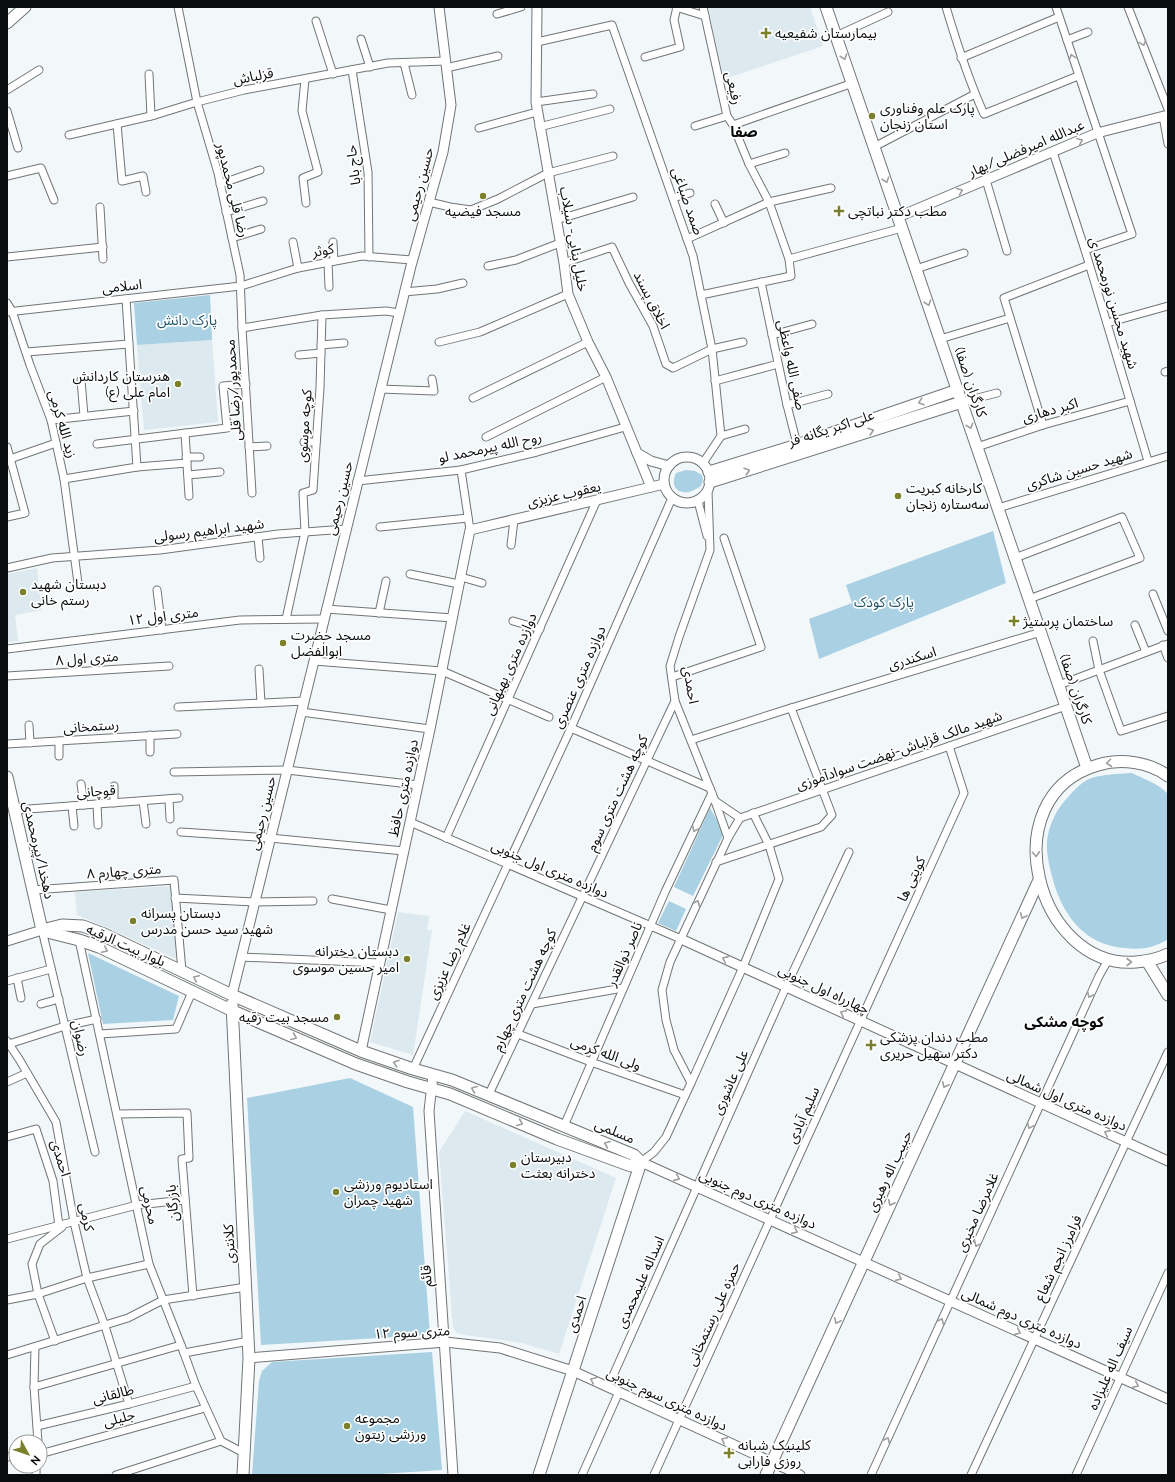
<svg xmlns="http://www.w3.org/2000/svg" width="1175" height="1482" viewBox="0 0 1175 1482" font-family="Raleway,'Noto Sans Arabic',sans-serif">
	<rect width="100%" height="100%" fill="#f2f7f9"/>
	<g fill="#dce9ef">
		<path d="M708 7H810L823 46 724 79Z"/>
		<path d="M212 340 218 422 144 430 137 345Z"/>
		<path d="M37 568 42 610 15 615 18 641 7 642V574Z"/>
		<path d="M172 886 176 959 108 928 77 915 75 892Z"/>
		<path d="M398 912 429 916 427 930H432L413 1055 370 1042Z"/>
		<path d="M465 1111 616 1178 559 1354 522 1343 465 1335 457 1333 453 1328 439 1152Z"/>
	</g>
	<g fill="#a9d0e3">
		<path d="M210 295 212 340 137 345 134 303Z"/>
		<path d="M686 470 695 471 702 475 703 480 701 486C697 488 693 491 689 492 675 494 671 484 676 473Z"/>
		<path d="M993 531 1006 583 819 659 809 619 852 603 846 585Z"/>
		<path d="M1132 773C1144 779 1159 784 1168 794V939C1154 948 1141 950 1125 948 1085 945 1063 916 1053 880 1050 868 1046 854 1047 841 1049 824 1057 808 1069 796 1074 790 1080 784 1087 780 1098 774 1120 774 1132 773Z"/>
		<path d="M710 808 724 833 693 896 674 887Z"/>
		<path d="M669 901 686 909 676 931 658 923Z"/>
		<path d="M88 953 179 996 173 1020 103 1024Z"/>
		<path d="M350 1078 413 1107 430 1335 261 1345 247 1098Z"/>
		<path d="M432 1352 442 1470 366 1475H252L259 1381 262 1371 272 1362Z"/>
	</g>
	<g fill="none" stroke-linecap="round" stroke-linejoin="round">
		<defs>
			<g id="minor">
				<path d="M178 7 197 102 218 173 240 275 242 328 252 493"/>
				<path d="M676 7 705 16"/>
				<path d="M946 7C957 44 968 79 984 114L1078 76"/>
				<path d="M1056 7 1132 234 1085 250"/>
				<path d="M1128 7 1168 109"/>
				<path d="M497 14 521 7"/>
				<path d="M316 21 333 74"/>
				<path d="M836 36 888 12"/>
				<path d="M361 39 370 67"/>
				<path d="M1067 40 1088 32"/>
				<path d="M537 42 612 25 693 256 712 349 721 436 703 463"/>
				<path d="M645 57 680 47 674 20 677 7"/>
				<path d="M961 58 1059 17"/>
				<path d="M404 63 412 95"/>
				<path d="M446 68 498 56"/>
				<path d="M352 70 368 172 369 257"/>
				<path d="M149 74 151 116"/>
				<path d="M305 79 302 111 318 172 303 178 306 203"/>
				<path d="M7 90 39 70"/>
				<path d="M536 102 593 94"/>
				<path d="M7 111 18 148"/>
				<path d="M1163 116 1168 144"/>
				<path d="M117 124 122 181 143 176 146 192"/>
				<path d="M733 125 853 83"/>
				<path d="M695 126 727 116"/>
				<path d="M539 127 610 109"/>
				<path d="M479 128 537 112"/>
				<path d="M69 135 155 115 197 102 244 90 388 63 446 61"/>
				<path d="M874 147 975 94"/>
				<path d="M1053 152 1085 250 1148 461"/>
				<path d="M749 164 785 153"/>
				<path d="M7 176 41 168 54 200"/>
				<path d="M986 180 1007 251"/>
				<path d="M220 184 260 170"/>
				<path d="M673 198 690 193"/>
				<path d="M429 202 450 207 471 210 498 199 548 173 613 156"/>
				<path d="M715 204 724 223"/>
				<path d="M100 207 103 259"/>
				<path d="M226 212 263 201"/>
				<path d="M556 220 633 197"/>
				<path d="M232 238 261 229"/>
				<path d="M687 239 769 202 831 188"/>
				<path d="M293 242 298 268"/>
				<path d="M333 242 334 261"/>
				<path d="M7 257 103 247"/>
				<path d="M789 259 902 228"/>
				<path d="M328 262 329 287"/>
				<path d="M564 263 612 247 629 283 653 326 666 364 673 368 712 349 743 342"/>
				<path d="M488 266 516 260 560 243"/>
				<path d="M916 269 964 253"/>
				<path d="M761 282 787 405 798 448"/>
				<path d="M404 292 437 289 463 283"/>
				<path d="M701 295 791 276 789 259 769 202 749 164 733 125 727 116 703 7"/>
				<path d="M7 303 12 311 30 365 51 420 64 479 78 583"/>
				<path d="M7 312 241 286 298 268 362 256 412 260"/>
				<path d="M1107 323 1168 306"/>
				<path d="M242 328 322 315 386 311 399 313"/>
				<path d="M772 335 812 324"/>
				<path d="M940 339 1010 318"/>
				<path d="M439 342 480 332 568 294"/>
				<path d="M321 345 344 343"/>
				<path d="M26 352 129 344"/>
				<path d="M299 355 321 353"/>
				<path d="M1165 372 1168 371"/>
				<path d="M81 380 84 416"/>
				<path d="M715 381 778 364"/>
				<path d="M380 389 434 391 432 379"/>
				<path d="M473 398 588 342"/>
				<path d="M962 402 997 393"/>
				<path d="M787 405 828 394"/>
				<path d="M51 420 134 411"/>
				<path d="M1043 425 1004 298 1089 265"/>
				<path d="M185 433 189 496"/>
				<path d="M721 436 745 429"/>
				<path d="M486 437 606 377"/>
				<path d="M304 442H316"/>
				<path d="M97 444 227 428 223 386 246 384"/>
				<path d="M7 447 25 513 7 517"/>
				<path d="M249 447 267 446"/>
				<path d="M977 447 1043 425 1130 401"/>
				<path d="M186 457H200"/>
				<path d="M7 460 56 443"/>
				<path d="M137 467 187 463"/>
				<path d="M461 470 470 530"/>
				<path d="M188 475 220 472"/>
				<path d="M64 479 137 467 126 299"/>
				<path d="M357 481 461 470 537 452 625 427"/>
				<path d="M708 491 710 550 679 637 670 666 675 701 715 801 728 838"/>
				<path d="M698 501 707 536"/>
				<path d="M998 508 1168 456"/>
				<path d="M380 527 468 518"/>
				<path d="M258 537 260 558"/>
				<path d="M511 545 514 520"/>
				<path d="M1015 558 1122 517 1140 558 1029 599"/>
				<path d="M7 568 52 558 160 550 278 534 346 529"/>
				<path d="M410 574 459 584"/>
				<path d="M461 577 482 583"/>
				<path d="M157 590 162 630"/>
				<path d="M1153 594 1168 631"/>
				<path d="M326 609 453 618"/>
				<path d="M379 613 386 581"/>
				<path d="M286 619 305 532 303 493 313 490 320 388 322 315"/>
				<path d="M513 621 540 629"/>
				<path d="M1135 625 1146 652"/>
				<path d="M1093 641 1099 670 1121 731 1168 716"/>
				<path d="M1163 645 1168 658"/>
				<path d="M7 649 240 620 324 619"/>
				<path d="M314 661 442 671 549 717"/>
				<path d="M259 669 261 703"/>
				<path d="M7 676 169 666"/>
				<path d="M672 677 761 647 724 538"/>
				<path d="M1059 685 1168 644"/>
				<path d="M178 707 304 701"/>
				<path d="M301 712 430 729"/>
				<path d="M29 725 30 743"/>
				<path d="M571 728 710 788"/>
				<path d="M150 735V752"/>
				<path d="M691 740 791 708"/>
				<path d="M59 741V756"/>
				<path d="M7 744 177 734"/>
				<path d="M174 772 287 770 418 785"/>
				<path d="M81 784 84 805"/>
				<path d="M169 799 170 819"/>
				<path d="M143 801 146 824"/>
				<path d="M715 801 740 818"/>
				<path d="M114 803V786"/>
				<path d="M97 804 98 825"/>
				<path d="M72 806 74 826"/>
				<path d="M15 810 179 798"/>
				<path d="M740 818 1066 706"/>
				<path d="M410 822 681 939"/>
				<path d="M181 832 270 838 404 851"/>
				<path d="M446 838 597 500"/>
				<path d="M716 862 821 827 832 815 791 708 1041 632"/>
				<path d="M33 890 174 880 182 971"/>
				<path d="M175 898 254 902 313 901"/>
				<path d="M332 899 391 910"/>
				<path d="M42 930 95 1152"/>
				<path d="M79 940 149 1264 181 1345 196 1386 221 1441 244 1453"/>
				<path d="M241 957 380 963"/>
				<path d="M17 978 21 998"/>
				<path d="M7 981 51 969"/>
				<path d="M41 1004 59 999"/>
				<path d="M532 1004 623 988"/>
				<path d="M100 1034 176 1029 192 992"/>
				<path d="M518 1034 591 1062 685 1095"/>
				<path d="M7 1041 19 1059 56 1122 74 1222 87 1278 105 1326 129 1404"/>
				<path d="M9 1044 65 1026 97 1019"/>
				<path d="M413 1069 571 728 672 498"/>
				<path d="M7 1082 27 1073"/>
				<path d="M691 1083 743 967 779 879 769 845 753 813"/>
				<path d="M489 1094 675 701"/>
				<path d="M117 1114 187 1113 189 1158 182 1159 193 1296"/>
				<path d="M564 1126 665 892 712 793"/>
				<path d="M7 1137 36 1129 53 1181 59 1226"/>
				<path d="M641 1162 654 1152 666 1137 691 1083 674 1050 666 1020 662 990 670 962 728 838 740 818"/>
				<path d="M7 1239 137 1205 185 1200"/>
				<path d="M7 1300 38 1294 87 1278 149 1264"/>
				<path d="M55 1341 38 1294 32 1264 40 1244 62 1227"/>
				<path d="M35 1347 34 1387 38 1442"/>
				<path d="M184 1353 249 1341"/>
				<path d="M7 1355 128 1318 163 1300 246 1287"/>
				<path d="M34 1387 181 1345"/>
				<path d="M608 1387 786 987 849 852"/>
				<path d="M37 1426 129 1404 196 1386"/>
				<path d="M40 1454 205 1408"/>
				<path d="M7 1457 16 1456"/>
				<path d="M36 1466V1475"/>
				<path d="M116 1475 221 1441"/>
				<path d="M582 1475 619 1392"/>
				<path d="M654 1475 964 793 949 746"/>
				<path d="M871 1475 1099 976 1108 960"/>
				<path d="M971 1475 1168 1052"/>
				<path d="M1076 1475 1168 1273"/>
			</g>
			<g id="tertiary">
				<path d="M537 7 536 102 564 263 568 294 588 342 606 377 651 487"/>
				<path d="M898 217 1097 133 1168 115"/>
				<path d="M637 453 651 461 669 466"/>
				<circle cx="687" cy="480" r="23"/>
				<path d="M681 939 1168 1161"/>
				<path d="M7 941 42 930"/>
				<path d="M232 995 411 266 443 152 451 105 439 7"/>
				<path d="M361 1051 430 729 470 530 664 484"/>
				<path d="M433 1075 429 1111 453 1475"/>
				<path d="M641 1162 1168 1399"/>
				<path d="M249 1358 445 1342 500 1348 573 1371 800 1475"/>
			</g>
			<g id="secondary">
				<path d="M826 7 1087 768"/>
				<path d="M7 23 25 7"/>
				<path d="M709 472 797 445 958 390"/>
				<path d="M710 482 962 402"/>
				<path d="M1168 776C1149 762 1121 758 1098 765 990 796 1037 970 1136 962 1147 961 1158 959 1168 954"/>
				<path d="M7 777 42 930"/>
				<path d="M42 930 62 925 83 926 104 934 232 995 361 1051 413 1069 452 1080 634 1155 641 1162"/>
				<path d="M43 931 79 940 99 947 233 1011 356 1064 408 1082 450 1094 557 1139 631 1166 641 1162"/>
				<path d="M1147 961 1168 995"/>
				<path d="M232 1004 249 1358 243 1475"/>
				<path d="M539 1475 641 1162"/>
				<path d="M766 1475 1039 880"/>
			</g>
		</defs>
		<use href="#minor" stroke="#717577" stroke-width="9"/>
		<use href="#tertiary" stroke="#717577" stroke-width="11"/>
		<use href="#secondary" stroke="#717577" stroke-width="13"/>
		<use href="#minor" stroke="#fff" stroke-width="7"/>
		<use href="#tertiary" stroke="#fff" stroke-width="9"/>
		<use href="#secondary" stroke="#fff" stroke-width="11"/>
	</g>
	<defs><path id="oneway-chevron" d="M-2-3.5L2.5 0L-2 3.5" fill="none" stroke-width="1.6" stroke-linecap="round" stroke-linejoin="round"/></defs>
	<g stroke="#9d9e9e">
		<use href="#oneway-chevron" transform="translate(1143 43) rotate(69)"/>
		<use href="#oneway-chevron" transform="translate(844 57) rotate(71)"/>
		<use href="#oneway-chevron" transform="translate(1072 57) rotate(-108)"/>
		<use href="#oneway-chevron" transform="translate(1080 141) rotate(-23)"/>
		<use href="#oneway-chevron" transform="translate(886 180) rotate(71)"/>
		<use href="#oneway-chevron" transform="translate(960 191) rotate(-23)"/>
		<use href="#oneway-chevron" transform="translate(928 303) rotate(71)"/>
		<use href="#oneway-chevron" transform="translate(921 402) rotate(161)"/>
		<use href="#oneway-chevron" transform="translate(970 426) rotate(71)"/>
		<use href="#oneway-chevron" transform="translate(871 431) rotate(-18)"/>
		<use href="#oneway-chevron" transform="translate(747 471) rotate(-18)"/>
		<use href="#oneway-chevron" transform="translate(1109 763) rotate(173)"/>
		<use href="#oneway-chevron" transform="translate(695 829) rotate(115)"/>
		<use href="#oneway-chevron" transform="translate(1036 854) rotate(86)"/>
		<use href="#oneway-chevron" transform="translate(697 903) rotate(-65)"/>
		<use href="#oneway-chevron" transform="translate(1023 916) rotate(115)"/>
		<use href="#oneway-chevron" transform="translate(105 950) rotate(25)"/>
		<use href="#oneway-chevron" transform="translate(725 959) rotate(-156)"/>
		<use href="#oneway-chevron" transform="translate(1129 962)"/>
		<use href="#oneway-chevron" transform="translate(196 978) rotate(-155)"/>
		<use href="#oneway-chevron" transform="translate(1090 995) rotate(115)"/>
		<use href="#oneway-chevron" transform="translate(843 1013) rotate(-155)"/>
		<use href="#oneway-chevron" transform="translate(294 1037) rotate(23)"/>
		<use href="#oneway-chevron" transform="translate(396 1063) rotate(-161)"/>
		<use href="#oneway-chevron" transform="translate(945 1085) rotate(115)"/>
		<use href="#oneway-chevron" transform="translate(474 1089) rotate(-159)"/>
		<use href="#oneway-chevron" transform="translate(520 1123) rotate(23)"/>
		<use href="#oneway-chevron" transform="translate(1030 1126) rotate(114)"/>
		<use href="#oneway-chevron" transform="translate(1107 1133) rotate(-156)"/>
		<use href="#oneway-chevron" transform="translate(607 1144) rotate(-157)"/>
		<use href="#oneway-chevron" transform="translate(677 1178) rotate(24)"/>
		<use href="#oneway-chevron" transform="translate(891 1203) rotate(115)"/>
		<use href="#oneway-chevron" transform="translate(795 1231) rotate(24)"/>
		<use href="#oneway-chevron" transform="translate(977 1244) rotate(114)"/>
		<use href="#oneway-chevron" transform="translate(899 1278) rotate(24)"/>
		<use href="#oneway-chevron" transform="translate(837 1321) rotate(115)"/>
		<use href="#oneway-chevron" transform="translate(941 1321) rotate(-65)"/>
		<use href="#oneway-chevron" transform="translate(1018 1332) rotate(24)"/>
		<use href="#oneway-chevron" transform="translate(593 1380) rotate(-155)"/>
		<use href="#oneway-chevron" transform="translate(1136 1385) rotate(24)"/>
		<use href="#oneway-chevron" transform="translate(724 1440) rotate(-155)"/>
		<use href="#oneway-chevron" transform="translate(887 1440) rotate(-65)"/>
	</g>
	<g fill="#7a802b" stroke="#fff" stroke-width="1.5">
		<path d="M764 27h4v4h4v4h-4v4h-4v-4h-4v-4h4z"/>
		<circle cx="872" cy="116" r="4"/>
		<circle cx="483" cy="196" r="4"/>
		<path d="M837 205h4v4h4v4h-4v4h-4v-4h-4v-4h4z"/>
		<circle cx="178" cy="384" r="4"/>
		<circle cx="898" cy="496" r="4"/>
		<circle cx="23" cy="592" r="4"/>
		<path d="M1012 615h4v4h4v4h-4v4h-4v-4h-4v-4h4z"/>
		<circle cx="283" cy="643" r="4"/>
		<circle cx="133" cy="921" r="4"/>
		<circle cx="407" cy="959" r="4"/>
		<circle cx="337" cy="1017" r="4"/>
		<path d="M869 1039h4v4h4v4h-4v4h-4v-4h-4v-4h4z"/>
		<circle cx="513" cy="1165" r="4"/>
		<circle cx="336" cy="1192" r="4"/>
		<circle cx="347" cy="1426" r="4"/>
		<path d="M727 1447h4v4h4v4h-4v4h-4v-4h-4v-4h4z"/>
	</g>
	<g text-anchor="middle" stroke-width="3.5" stroke-linejoin="round" paint-order="stroke">
		<g font-size="14" fill="#0a0c0d" stroke="#fff" text-anchor="start">
			<text x="775" y="38">بیمارستان شفیعیه</text>
			<text x="880" y="113">پارک علم وفناوری<tspan x="880" dy="16">استان زنجان</tspan></text>
			<text x="483" y="216" text-anchor="middle">مسجد فیضیه</text>
			<text x="848" y="216">مطب دکتر نباتچی</text>
			<text x="170" y="381" text-anchor="end">هنرستان کاردانش<tspan x="170" dy="16">امام علی (ع)</tspan></text>
			<text x="906" y="493">کارخانه کبریت<tspan x="906" dy="16">سه‌ستاره زنجان</tspan></text>
			<text x="31" y="589">دبستان شهید<tspan x="31" dy="16">رستم خانی</tspan></text>
			<text x="1023" y="626">ساختمان پرستیژ</text>
			<text x="291" y="640">مسجد حضرت<tspan x="291" dy="16">ابوالفضل</tspan></text>
			<text x="141" y="918">دبستان پسرانه<tspan x="141" dy="16">شهید سید حسن مدرس</tspan></text>
			<text x="399" y="956" text-anchor="end">دبستان دخترانه<tspan x="399" dy="16">امیر حسین موسوی</tspan></text>
			<text x="329" y="1022" text-anchor="end">مسجد بیت رقیه</text>
			<text x="880" y="1042">مطب دندان پزشکی<tspan x="880" dy="16">دکتر سهیل حریری</tspan></text>
			<text x="521" y="1162">دبیرستان<tspan x="521" dy="16">دخترانه بعثت</tspan></text>
			<text x="344" y="1189">استادیوم ورزشی<tspan x="344" dy="16">شهید چمران</tspan></text>
			<text x="355" y="1423">مجموعه<tspan x="355" dy="16">ورزشی زیتون</tspan></text>
			<text x="738" y="1450">کلینیک شبانه<tspan x="738" dy="16">روزی فارابی</tspan></text>
		</g>
		<g font-size="14" fill="#0a0c0d" stroke="#fff">
			<text transform="translate(253 76) rotate(-11)" y="5">قزلباش</text>
			<text transform="translate(734 88) rotate(77)" y="5">رفیعی</text>
			<text transform="translate(1026 148) rotate(-23)" y="5">عبدالله امیرفضلی/بهار</text>
			<text transform="translate(353 165) rotate(-97)" y="5">حاج بابا</text>
			<text transform="translate(419 184) rotate(-75)" y="5">حسین رحیمی</text>
			<text transform="translate(233 190) rotate(76)" y="5">رضا قلی محمدپور</text>
			<text transform="translate(688 201) rotate(71)" y="5">صمد صباغی</text>
			<text transform="translate(574 239) rotate(80)" y="5">خلیل بنایی- سیلاب</text>
			<text transform="translate(323 250) rotate(-10)" y="5">کوثر</text>
			<text transform="translate(122 286) rotate(-6)" y="5">اسلامی</text>
			<text transform="translate(652 300) rotate(63)" y="5">اخلاق پسند</text>
			<text transform="translate(1114 303) rotate(73)" y="5">شهید محسن نورمحمد ی</text>
			<text transform="translate(792 365) rotate(78)" y="5">صفی الله واعظی</text>
			<text transform="translate(971 382) rotate(71)" y="5">کارگران (صفا)</text>
			<text transform="translate(233 390) rotate(-94)" y="5">محمدپور/رضا قلی</text>
			<text transform="translate(1050 410) rotate(-16)" y="5">اکبر دهاری</text>
			<text transform="translate(63 424) rotate(74)" y="5">زید الله کرمی</text>
			<text transform="translate(304 426) rotate(-86)" y="5">کوچه موسوی</text>
			<text transform="translate(831 428) rotate(-18)" y="5">علی اکبر یگانه فر</text>
			<text transform="translate(490 447) rotate(-12)" y="5">روح الله پیرمحمد لو</text>
			<text transform="translate(1079 469) rotate(-17)" y="5">شهید حسین شاکری</text>
			<text transform="translate(564 494) rotate(-13)" y="5">یعقوب عزیزی</text>
			<text transform="translate(339 498) rotate(-76)" y="5">حسین رحیمی</text>
			<text transform="translate(209 530) rotate(-7)" y="5">شهید ابراهیم رسولی</text>
			<text transform="translate(163 616) rotate(-7)" y="5">۱۲ متری اول</text>
			<text transform="translate(87 658) rotate(-4)" y="5">۸ متری اول</text>
			<text transform="translate(912 658) rotate(-17)" y="5">اسکندری</text>
			<text transform="translate(510 664) rotate(-66)" y="5">دوازده متری بهبهانی</text>
			<text transform="translate(579 677) rotate(-66)" y="5">دوازده متری عنصری</text>
			<text transform="translate(691 685) rotate(80)" y="5">احمدی</text>
			<text transform="translate(1076 689) rotate(71)" y="5">کارگران (صفا)</text>
			<text transform="translate(91 726) rotate(-4)" y="5">رستمخانی</text>
			<text transform="translate(899 750) rotate(-19)" y="5">شهید مالک قزلباش-نهضت سوادآموزی</text>
			<text transform="translate(403 788) rotate(-78)" y="5">دوازده متری حافظ</text>
			<text transform="translate(96 791) rotate(-4)" y="5">قوچانی</text>
			<text transform="translate(617 793) rotate(-65)" y="5">کوچه هشت متری سوم</text>
			<text transform="translate(262 813) rotate(-76)" y="5">حسین رحیمی</text>
			<text transform="translate(39 850) rotate(77)" y="5">دهخدا/پیرمحمدی</text>
			<text transform="translate(550 869) rotate(23)" y="5">دوازده متری اول جنوبی</text>
			<text transform="translate(124 871) rotate(-4)" y="5">۸ متری چهارم</text>
			<text transform="translate(911 879) rotate(-65)" y="5">کویتی ها</text>
			<text transform="translate(126 945) rotate(24)" y="5">بلوار بیت الرقیه</text>
			<text transform="translate(624 954) rotate(-66)" y="5">ناصر ذوالقدر</text>
			<text transform="translate(449 961) rotate(-65)" y="5">غلام رضا عزیزی</text>
			<text transform="translate(824 989) rotate(25)" y="5">چهارراه اول جنوبی</text>
			<text transform="translate(524 990) rotate(-65)" y="5">کوچه هشت متری چهارم</text>
			<text transform="translate(81 1038) rotate(77)" y="5">رضوان</text>
			<text transform="translate(606 1053) rotate(20)" y="5">ولی الله کرمی</text>
			<text transform="translate(730 1082) rotate(-66)" y="5">علی عاشوری</text>
			<text transform="translate(1067 1100) rotate(24)" y="5">دوازده متری اول شمالی</text>
			<text transform="translate(803 1115) rotate(-66)" y="5">سلیم آبادی</text>
			<text transform="translate(615 1131) rotate(23)" y="5">مسلمی</text>
			<text transform="translate(61 1158) rotate(73)" y="5">احمدی</text>
			<text transform="translate(889 1171) rotate(-65)" y="5">حبیب اله رهبری</text>
			<text transform="translate(758 1199) rotate(24)" y="5">دوازده متری دوم جنوبی</text>
			<text transform="translate(172 1203) rotate(-95)" y="5">بازرگان</text>
			<text transform="translate(150 1205) rotate(78)" y="5">محرمی</text>
			<text transform="translate(977 1212) rotate(-66)" y="5">غلامرضا مخبری</text>
			<text transform="translate(87 1217) rotate(79)" y="5">کرمی</text>
			<text transform="translate(229 1244) rotate(-93)" y="5">کلانتری</text>
			<text transform="translate(1058 1258) rotate(-65)" y="5">فرامرز انجم شعاع</text>
			<text transform="translate(426 1276) rotate(-94)" y="5">قائم</text>
			<text transform="translate(640 1282) rotate(-66)" y="5">اسداله علیمحمدی</text>
			<text transform="translate(576 1314) rotate(-72)" y="5">احمدی</text>
			<text transform="translate(713 1314) rotate(-66)" y="5">حمزه علی رستمخانی</text>
			<text transform="translate(1022 1318) rotate(24)" y="5">دوازده متری دوم شمالی</text>
			<text transform="translate(412 1332) rotate(-3)" y="5">۱۲ متری سوم</text>
			<text transform="translate(1110 1368) rotate(-66)" y="5">سیف اله علیزاده</text>
			<text transform="translate(113 1394) rotate(-14)" y="5">طالقانی</text>
			<text transform="translate(667 1399) rotate(25)" y="5">دوازده متری سوم جنوبی</text>
			<text transform="translate(119 1418) rotate(-15)" y="5">جلیلی</text>
		</g>
		<g font-size="14" fill="#1d5268" stroke="#fff">
			<text x="187" y="325">پارک دانش</text>
			<text x="884" y="607">پارک کودک</text>
		</g>
		<g font-size="15" font-weight="bold" fill="#0a0c0d" stroke="#fff">
			<text x="744" y="137">صفا</text>
			<text x="1064" y="1027">کوچه مشکی</text>
		</g>
	</g>
	<rect width="1175" height="1482" fill="none" stroke="#0a0c0d" stroke-width="16"/>
	<g transform="translate(28 1454) rotate(130)"><circle r="19" fill="#ffffff" stroke="#9d9e9e"/>
	<path d="M0-3L7 15L0 10L-7 15Z" fill="#7a802b"/>
	<text y="-6" font-size="11" font-weight="bold" text-anchor="middle" fill="#0a0c0d">N</text>
	</g>
</svg>
